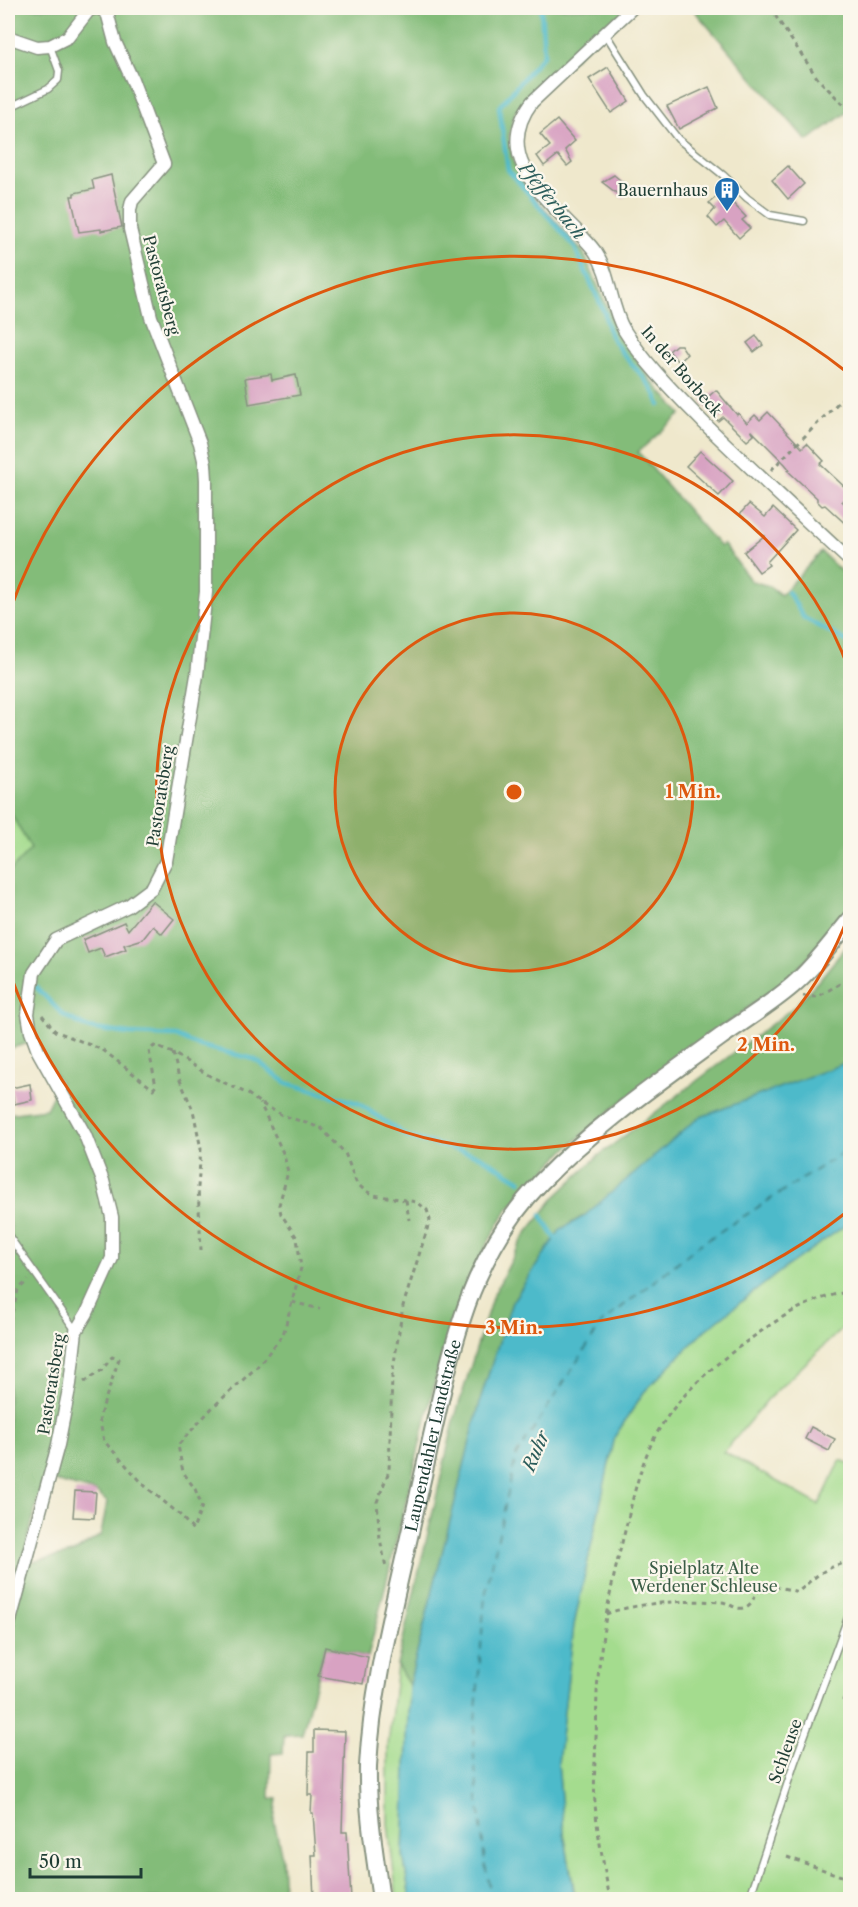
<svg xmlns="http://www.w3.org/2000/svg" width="858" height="1907" viewBox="0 0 858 1907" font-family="'Libre Caslon Text',serif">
	<rect width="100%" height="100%" fill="#fbf7ec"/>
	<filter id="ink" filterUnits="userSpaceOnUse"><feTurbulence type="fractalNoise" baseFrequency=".0167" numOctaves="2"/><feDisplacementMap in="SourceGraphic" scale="12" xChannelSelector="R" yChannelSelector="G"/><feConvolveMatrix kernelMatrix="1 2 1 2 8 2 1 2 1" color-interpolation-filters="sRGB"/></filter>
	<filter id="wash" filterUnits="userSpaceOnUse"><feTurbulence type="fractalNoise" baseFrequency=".008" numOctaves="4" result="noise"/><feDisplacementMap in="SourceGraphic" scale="24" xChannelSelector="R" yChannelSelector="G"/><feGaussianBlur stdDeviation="1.35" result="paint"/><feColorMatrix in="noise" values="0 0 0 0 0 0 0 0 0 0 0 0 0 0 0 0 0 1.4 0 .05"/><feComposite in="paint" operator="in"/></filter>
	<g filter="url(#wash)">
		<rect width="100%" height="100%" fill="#efe8cc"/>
		<g fill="#a4dc8e" stroke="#628c61" stroke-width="1.5">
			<path d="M8 808 31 849 8 873Z"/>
			<path d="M850 1222V1321L768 1399 724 1452 819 1505 841 1460 850 1464V1899L576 1900 564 1833 558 1763 574 1625 615 1436 644 1392 705 1330 786 1267Z"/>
			<path d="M397 1665 409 1685 403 1854 410 1899H397L388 1824V1746Z"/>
		</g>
		<g fill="#83bc79" stroke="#517c56" stroke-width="1.5" fill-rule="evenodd">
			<path d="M8 8H630L515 112 509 136 514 163 521 178 537 200 583 252 618 331 651 380 681 414 638 452 720 547 723 544 751 581 769 586 781 595 821 552 850 580V907L814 952 783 982 618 1104 566 1149 506 1211 468 1278 442 1353 368 1657 325 1647 302 1734 284 1735 283 1753 271 1754 270 1798 277 1799 274 1820 282 1858 284 1899H8V1236L11 1226 8 1220V1114L46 1109 60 1081 29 1043 8 1049V873L31 849 8 808ZM43 1478 96 1492 107 1502 101 1535 73 1553 22 1564Z"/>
			<path d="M692 8H850V110L807 141Z"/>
			<path d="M850 942V1061L561 1229 512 1302 482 1394 409 1685 397 1665 455 1417 492 1298 523 1238 555 1197 598 1156 794 1007 819 980Z"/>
		</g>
		<path fill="#4ebaca" stroke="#367c7f" stroke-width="1.5" d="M850 1061V1222L786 1267 705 1330 644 1392 615 1436 574 1625 558 1763 564 1833 575 1899H410L403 1854 409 1685 482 1394 512 1302 561 1229 583 1217 698 1118Z"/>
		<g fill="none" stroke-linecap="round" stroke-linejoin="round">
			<g stroke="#4ebaca" stroke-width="4.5">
				<path d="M541 8 544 54 499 107 508 170 574 246 605 314C607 352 650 372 660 405"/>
				<path d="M788 592 804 618 850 643"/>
				<path d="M36 987 63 1015 88 1028 129 1034 176 1036 196 1045 254 1059 287 1083 358 1103 408 1137 480 1156 521 1181"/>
				<path d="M541 1215 557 1241"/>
			</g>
			<path stroke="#2b5c5a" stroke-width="1.5" stroke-dasharray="8 6" stroke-linecap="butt" d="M492 1900 485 1864 473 1748 485 1596 516 1456 602 1323 699 1245 850 1148"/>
		</g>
		<g id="blocks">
			<g fill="#d8a2c2">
				<path d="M608 67 629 101 611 113 589 79Z"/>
				<path d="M709 87 718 108 679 129 667 106Z"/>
				<path d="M557 120 575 141 565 150 572 162 567 166 558 155 544 166 537 156 550 146 540 134Z"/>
				<path d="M788 166 804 184 788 199 772 180Z"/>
				<path d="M111 175 122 227 101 231V229L79 232 71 196H74V193L94 189 92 180Z"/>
				<path d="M614 175 631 189 623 198 602 182Z"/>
				<path d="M722 192 746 217 742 220 750 228 739 238 724 221 717 227 708 217 715 209 709 203Z"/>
				<path d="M756 336 763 345 754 352 747 343Z"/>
				<path d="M676 345H681L687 354 678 362 669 351Z"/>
				<path d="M271 374 272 380 296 375 300 395 249 404 245 378Z"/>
				<path d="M716 390 737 415 738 413 747 423 755 415 760 420 768 412 802 448 807 443 824 461 820 464 850 492 842 501 850 509V528L825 505 822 506 817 501V498L788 471 790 470 785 464 751 430 754 435 747 441 723 417 718 421 702 402Z"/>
				<path d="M700 451 733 481 719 496 686 466Z"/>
				<path d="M749 504 765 517 773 508 796 530 767 562 769 565 759 572 744 552 764 536 740 514Z"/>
				<path d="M152 901 174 919 162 934 153 926 143 939 124 945 126 949 105 957 101 948 88 953 83 940 124 922 128 930Z"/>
				<path d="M30 1084 32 1100 14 1104 11 1088Z"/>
				<path d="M811 1427 835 1439 829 1451 805 1439Z"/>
				<path d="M75 1491 96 1492 94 1518 73 1517Z"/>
				<path d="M325 1647 368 1657 363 1684 318 1676Z"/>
				<path d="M314 1730 345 1731 342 1832H347L351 1899H314L312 1855H316L313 1813H311L312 1795H308L309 1752H314Z"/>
			</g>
		</g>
	</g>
	<g filter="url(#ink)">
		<use href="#blocks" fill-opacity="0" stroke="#879280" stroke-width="1.5"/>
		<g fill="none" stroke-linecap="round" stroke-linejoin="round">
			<defs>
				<g id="service">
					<path d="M605 33 644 95 678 139 723 175 747 198 770 215 804 221"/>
					<path d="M8 108 48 89 58 80 59 71 50 46"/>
					<path d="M8 1235 76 1331"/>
					<path d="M749 1900 794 1764 850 1612"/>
				</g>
				<g id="minor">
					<path d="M632 8 532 102C492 155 543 196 578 232 584 239 591 245 596 253 611 276 610 306 624 330 645 364 676 394 704 423 752 470 801 515 850 561"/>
					<path d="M8 37 37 47 50 46 68 37 89 10 97 8 105 11 108 16 115 42 132 79 164 164 132 201 130 210V229L151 317 200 443 205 464 206 480V592L197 675 166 861 152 888 128 906 56 940 34 973 28 1014 31 1032 38 1051 85 1135 103 1181 112 1217V1258L87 1313 76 1331 70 1384 58 1445 8 1628"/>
				</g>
				<g id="secondary">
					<path id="s1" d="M381 1900C375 1856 367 1811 368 1766 372 1689 392 1613 409 1537 418 1498 427 1458 436 1418 455 1331 477 1248 541 1182 595 1126 659 1082 722 1036 745 1020 771 1004 793 985 815 966 832 942 850 920"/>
				</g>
			</defs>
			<use href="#service" stroke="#879280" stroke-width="9"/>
			<use href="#minor" stroke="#879280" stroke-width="15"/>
			<use href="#secondary" stroke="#879280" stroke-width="20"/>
			<g stroke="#879280" stroke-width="3" stroke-dasharray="4.5 4.5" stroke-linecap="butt">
				<path d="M770 8 818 79 850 111"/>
				<path d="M771 470 850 391"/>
				<path d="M803 996 817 997 850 978"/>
				<path d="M42 1015 55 1031 103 1050 153 1089 156 1086 149 1051 154 1046 173 1053 210 1076 248 1094 260 1103 282 1115 321 1128 345 1153 356 1182 364 1190 374 1195 417 1202 427 1210 430 1220 403 1306 392 1376 389 1471 377 1502 380 1539 386 1567"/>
				<path d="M173 1053 179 1078 193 1110 201 1149 198 1187 201 1250"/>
				<path d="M406 1200 409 1220"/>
				<path d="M292 1302 320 1309"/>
				<path d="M8 1329 18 1290 28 1280"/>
				<path d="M84 1382 102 1370 112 1357 119 1359 99 1418 104 1441 145 1486 179 1514 193 1530 202 1506 195 1489 183 1472 178 1445 213 1407 257 1367 283 1335 301 1268 297 1238 281 1214 279 1205 288 1172 284 1155 260 1103"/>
				<path d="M606 1614C638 1602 687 1600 721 1602 729 1602 734 1610 743 1608 753 1605 752 1598 758 1592 767 1582 787 1589 798 1592 818 1574 824 1568 850 1561"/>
				<path d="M842 1699 850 1702"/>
				<path d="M787 1857 850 1879"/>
				<path d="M610 1900C605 1871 599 1843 596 1814 593 1789 595 1763 596 1737 597 1718 596 1698 598 1678 602 1629 612 1580 625 1531 633 1498 640 1463 657 1433 679 1394 717 1362 753 1337 782 1316 814 1296 850 1292"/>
			</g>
			<use href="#service" stroke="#fff" stroke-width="6"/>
			<use href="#minor" stroke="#fff" stroke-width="12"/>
			<use href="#secondary" stroke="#fff" stroke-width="16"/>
		</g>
	</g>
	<circle cx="514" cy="792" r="179" fill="#de580e" fill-opacity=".12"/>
	<g fill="none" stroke="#de580e" stroke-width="3">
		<circle cx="514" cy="792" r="179"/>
		<path d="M849 914A357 357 0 1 1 849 670"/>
		<path d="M848 1211A536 536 0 0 1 9 971M9 613A536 536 0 0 1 848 373"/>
	</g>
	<defs>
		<symbol id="building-pin" viewBox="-11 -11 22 30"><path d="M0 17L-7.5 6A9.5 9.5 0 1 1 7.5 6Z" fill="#1f6fb2" stroke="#fbf7ec"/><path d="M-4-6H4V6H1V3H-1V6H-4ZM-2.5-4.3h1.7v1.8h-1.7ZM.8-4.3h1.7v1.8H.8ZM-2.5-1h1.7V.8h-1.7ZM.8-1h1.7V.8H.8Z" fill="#fff"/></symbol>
	</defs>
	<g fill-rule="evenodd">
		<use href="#building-pin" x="712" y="175" width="30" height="40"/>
	</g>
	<g text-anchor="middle" stroke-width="4.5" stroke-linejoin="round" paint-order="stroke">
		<g font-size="16" fill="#1f3d34" stroke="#fbf7ec" text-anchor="end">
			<text x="708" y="196">Bauernhaus</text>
		</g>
		<g font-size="16" fill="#1f3d34" stroke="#fbf7ec">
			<text transform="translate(162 285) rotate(75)" y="6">Pastoratsberg</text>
			<text transform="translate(682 371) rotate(49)" y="6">In der Borbeck</text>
			<text transform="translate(160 796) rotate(-81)" y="6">Pastoratsberg</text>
			<text transform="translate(51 1384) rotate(-81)" y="6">Pastoratsberg</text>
			<text dy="6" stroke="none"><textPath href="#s1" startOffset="472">Laupendahler Landstraße</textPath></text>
			<text transform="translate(785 1751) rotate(-70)" y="6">Schleuse</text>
		</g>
		<g font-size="16" fill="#3a5d46" stroke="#fbf7ec">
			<text x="704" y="1574">Spielplatz Alte<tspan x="704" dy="18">Werdener Schleuse</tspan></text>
		</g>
		<g font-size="18" font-style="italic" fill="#2b5c5a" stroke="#fbf7ec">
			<text transform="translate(552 201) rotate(51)" y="6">Pfefferbach</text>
			<text transform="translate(536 1451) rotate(-67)" y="6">Ruhr</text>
		</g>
	</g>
	<circle cx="514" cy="792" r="9" fill="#de580e" stroke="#fbf7ec" stroke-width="3"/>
	<g font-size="18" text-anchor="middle" font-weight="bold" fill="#de580e" stroke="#fbf7ec" stroke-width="4.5" stroke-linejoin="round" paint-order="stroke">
		<text x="693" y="798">1 Min.</text>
		<text x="766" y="1051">2 Min.</text>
		<text x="514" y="1334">3 Min.</text>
	</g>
	<rect width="858" height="1907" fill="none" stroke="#fbf7ec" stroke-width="30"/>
	<path d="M30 1868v9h111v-9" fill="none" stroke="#1f3d34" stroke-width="3"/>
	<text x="39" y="1868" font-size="18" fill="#1f3d34" stroke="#fbf7ec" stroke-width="4.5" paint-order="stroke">50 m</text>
</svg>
